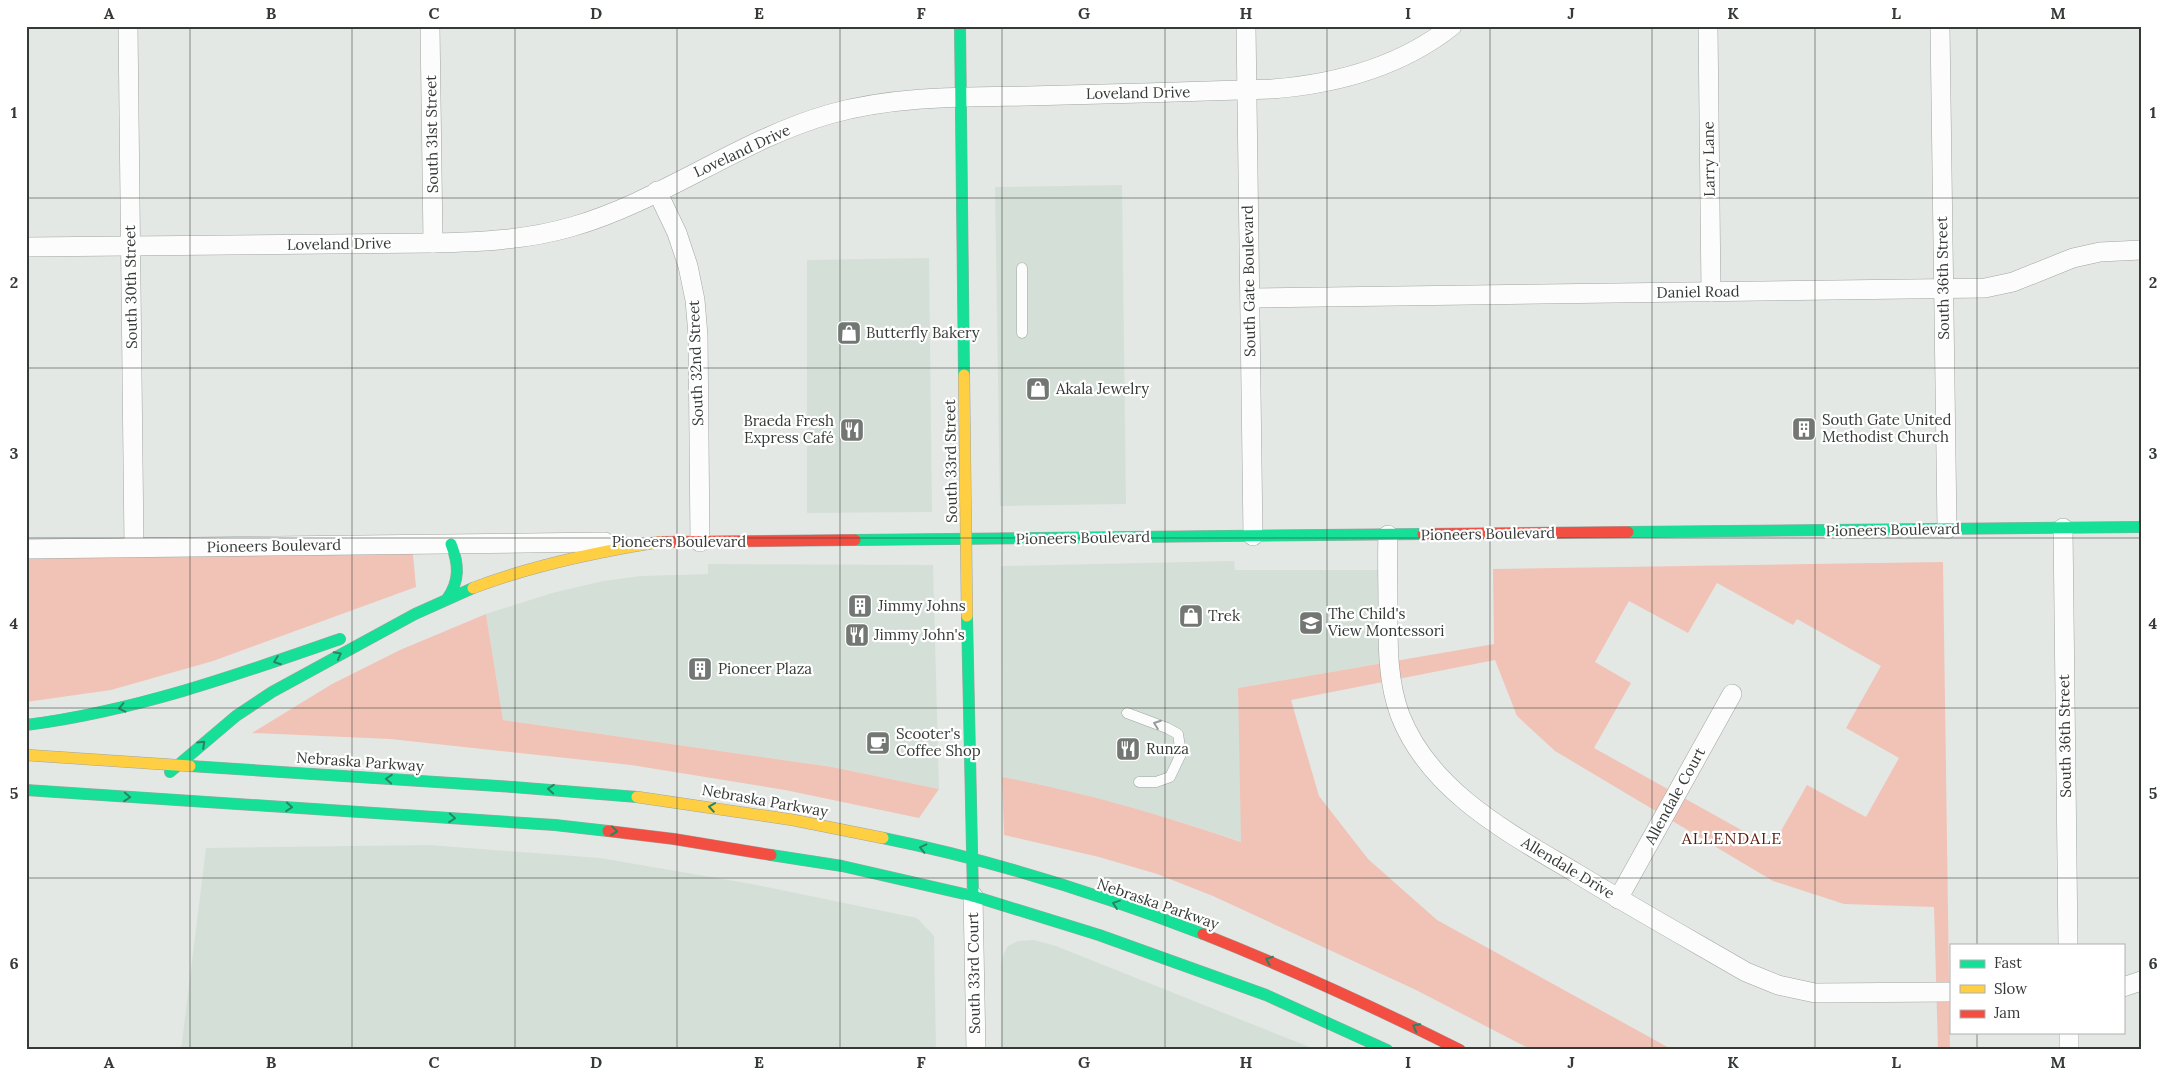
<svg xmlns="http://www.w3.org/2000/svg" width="2167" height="1076" viewBox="0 0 2167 1076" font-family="Lora,serif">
	<rect width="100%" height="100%" fill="#e3e8e5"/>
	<g fill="#d4e0d7">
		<path d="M1122 185 1126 504 1000 506 995 187Z"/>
		<path d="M929 258 932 512 807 513V260Z"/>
		<path d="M1234 561 1235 570H1388L1389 662 1238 688 1242 842 1184 823 1098 799 1002 777 1001 566Z"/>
		<path d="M708 564 933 565 939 789 832 767 503 720 486 614 552 593 603 581 641 576 708 574Z"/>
		<path d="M429 845 600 858 752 884 917 918 934 936 936 1050H181L206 848Z"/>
		<path d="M1034 940 1056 946 1317 1050H1001V963L1004 953 1008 946 1018 941Z"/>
	</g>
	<g fill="#f1c3b6" fill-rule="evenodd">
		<path d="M412 544 416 587 213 661 111 690 26 702V549Z"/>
		<path d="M1943 562 1950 1050H1938L1934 907 1844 904 1773 881 1555 751 1517 716 1495 660 1291 700 1319 796 1368 859 1437 920 1673 1050H1532L1416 990 1213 896 1157 874 1099 857 1004 835 1002 777C1083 792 1163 815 1241 842L1238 688 1494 644 1493 569ZM1717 583 1793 625 1797 619 1881 666 1846 728 1899 758 1866 817 1807 785 1772 847 1594 748 1631 683 1595 662 1629 601 1688 633Z"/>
		<path d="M486 614 503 720 832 767 939 789 919 818 785 790 631 765 390 739 252 733 332 684 400 650Z"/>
	</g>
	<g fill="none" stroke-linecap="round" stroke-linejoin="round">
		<defs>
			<g id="lane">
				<path d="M1022 268V333"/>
				<path d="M1127 713 1167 728 1178 734 1181 754 1170 777 1156 782H1139"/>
			</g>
			<g id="street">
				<path d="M128 26 134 547"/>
				<path d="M430 26 433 243"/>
				<path d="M1246 26 1253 536"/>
				<path d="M1708 26 1711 292"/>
				<path d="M1940 26 1947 529"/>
				<path d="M657 191 677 233 688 266 695 300 698 335 700 542"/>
				<path d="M26 247 433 243C480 242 526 240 571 227 662 201 739 140 830 114 894 96 962 97 1028 96 1109 94 1191 92 1272 89 1336 84 1400 67 1452 26"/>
				<path d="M1250 298 1985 288 2013 282 2073 258 2100 252 2141 250"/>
				<path d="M2063 528 2068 945"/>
				<path d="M1388 535C1387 559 1388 583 1388 607 1388 643 1387 680 1400 715 1430 792 1509 833 1576 873 1632 907 1689 939 1746 972L1778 985 1815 993 1951 992"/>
				<path d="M26 549 605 542"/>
				<path d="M973 896 976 1050"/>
				<path d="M1618 899 1732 694"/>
				<path d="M2123 987 2141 981"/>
				<path d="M2069 1032V1050"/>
			</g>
			<g id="fast">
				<path d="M960 26 964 375"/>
				<path d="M1628 532 2141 527"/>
				<path d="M855 540 1423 534"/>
				<path d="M447 599C460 581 459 564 451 544"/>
				<path d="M967 616 973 896"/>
				<path d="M26 725C135 711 237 675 340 639"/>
				<path d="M190 766 513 787 637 797"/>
				<path d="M170 772 236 716 272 692 415 614 473 588"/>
				<path d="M26 790 555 825 608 831"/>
				<path d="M883 838C991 860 1100 894 1203 934"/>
				<path d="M771 855 842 866 973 896 1099 935 1266 995 1387 1050"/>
			</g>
			<g id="slow">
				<path d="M964 375 967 616"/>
				<path d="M473 588C533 565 596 552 659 542"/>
				<path d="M26 755 190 766"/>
				<path d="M637 797 793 820 883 838"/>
			</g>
			<g id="jam">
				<path d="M1423 534 1628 532"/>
				<path d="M659 542 855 540"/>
				<path d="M608 831 674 839 771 855"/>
				<path d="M1203 934C1291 969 1376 1008 1460 1050"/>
			</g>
		</defs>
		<use href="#lane" stroke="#a0a5a2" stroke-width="11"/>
		<use href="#street" stroke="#a0a5a2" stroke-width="20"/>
		<use href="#fast" stroke="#a0a5a2" stroke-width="12"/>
		<use href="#slow" stroke="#a0a5a2" stroke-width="12"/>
		<use href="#jam" stroke="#a0a5a2" stroke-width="12"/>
		<use href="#lane" stroke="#fbfcfb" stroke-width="10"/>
		<use href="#street" stroke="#fbfcfb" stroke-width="19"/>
		<use href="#fast" stroke="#16e098" stroke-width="11"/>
		<use href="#slow" stroke="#ffcf43" stroke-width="11"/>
		<use href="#jam" stroke="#f24e42" stroke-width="11"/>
	</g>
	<defs><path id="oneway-chevron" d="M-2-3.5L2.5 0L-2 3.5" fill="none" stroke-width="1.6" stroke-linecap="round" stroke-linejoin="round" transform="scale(1.25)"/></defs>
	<g stroke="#288563">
		<use href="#oneway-chevron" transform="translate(338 655) rotate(-28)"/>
		<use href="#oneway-chevron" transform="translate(277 661) rotate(160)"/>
		<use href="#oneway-chevron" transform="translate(122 708) rotate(167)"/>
		<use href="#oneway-chevron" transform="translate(202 744) rotate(-43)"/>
		<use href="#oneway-chevron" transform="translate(389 779) rotate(-176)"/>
		<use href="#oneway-chevron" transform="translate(551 789) rotate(-176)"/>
		<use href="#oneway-chevron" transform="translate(127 797) rotate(4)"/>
		<use href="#oneway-chevron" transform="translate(289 807) rotate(4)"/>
		<use href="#oneway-chevron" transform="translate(712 807) rotate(-171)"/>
		<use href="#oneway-chevron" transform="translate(452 818) rotate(4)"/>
		<use href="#oneway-chevron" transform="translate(614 831) rotate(6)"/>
		<use href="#oneway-chevron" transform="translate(923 848) rotate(-167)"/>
		<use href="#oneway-chevron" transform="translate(1116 904) rotate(-161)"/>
		<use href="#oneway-chevron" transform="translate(1269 960) rotate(-159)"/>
		<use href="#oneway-chevron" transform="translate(1416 1027) rotate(-153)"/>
	</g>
	<use stroke="#989b99" href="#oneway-chevron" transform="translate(1157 724) rotate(-160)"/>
	<path fill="none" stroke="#363a37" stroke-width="1" stroke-opacity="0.55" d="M190 26V1050M352 26V1050M515 26V1050M677 26V1050M840 26V1050M1002 26V1050M1165 26V1050M1327 26V1050M1490 26V1050M1652 26V1050M1815 26V1050M1977 26V945M26 198H2141M26 368H2141M26 538H2141M26 708H2141M26 878H2141M1977 1032V1050"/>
	<defs>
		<symbol id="shop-square" viewBox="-11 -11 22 22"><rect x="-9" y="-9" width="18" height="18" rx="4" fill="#737774" stroke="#fff"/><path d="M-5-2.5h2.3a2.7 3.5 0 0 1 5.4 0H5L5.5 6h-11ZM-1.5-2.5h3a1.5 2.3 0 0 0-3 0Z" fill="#fff"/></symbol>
		<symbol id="building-square" viewBox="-11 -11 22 22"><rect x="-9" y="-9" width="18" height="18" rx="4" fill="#737774" stroke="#fff"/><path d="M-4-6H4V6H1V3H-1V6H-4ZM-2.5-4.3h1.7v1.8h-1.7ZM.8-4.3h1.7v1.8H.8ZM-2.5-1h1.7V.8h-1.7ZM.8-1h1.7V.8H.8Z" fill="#fff"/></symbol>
		<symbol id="restaurant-square" viewBox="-11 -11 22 22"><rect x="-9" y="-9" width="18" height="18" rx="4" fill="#737774" stroke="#fff"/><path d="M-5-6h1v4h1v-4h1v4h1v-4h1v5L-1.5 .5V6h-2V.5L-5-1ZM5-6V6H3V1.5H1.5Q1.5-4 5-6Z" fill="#fff"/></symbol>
		<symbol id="school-square" viewBox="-11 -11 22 22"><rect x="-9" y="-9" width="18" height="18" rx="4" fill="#737774" stroke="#fff"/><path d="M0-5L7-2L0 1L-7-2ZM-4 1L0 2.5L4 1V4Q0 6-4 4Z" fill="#fff"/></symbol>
		<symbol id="cafe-square" viewBox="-11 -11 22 22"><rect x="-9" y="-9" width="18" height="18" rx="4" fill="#737774" stroke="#fff"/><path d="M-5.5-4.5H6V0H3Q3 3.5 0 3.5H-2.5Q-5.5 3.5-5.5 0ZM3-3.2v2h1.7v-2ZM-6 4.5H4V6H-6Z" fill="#fff"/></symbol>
	</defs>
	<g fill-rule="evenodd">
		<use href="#shop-square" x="835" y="319" width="28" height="28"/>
		<use href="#shop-square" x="1024" y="375" width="28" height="28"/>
		<use href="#building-square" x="1790" y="415" width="28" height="28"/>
		<use href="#restaurant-square" x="838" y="416" width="28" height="28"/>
		<use href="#building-square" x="846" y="592" width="28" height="28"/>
		<use href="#shop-square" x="1177" y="602" width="28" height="28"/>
		<use href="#school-square" x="1297" y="609" width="28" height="28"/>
		<use href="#restaurant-square" x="843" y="621" width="28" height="28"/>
		<use href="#building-square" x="686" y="655" width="28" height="28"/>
		<use href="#cafe-square" x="864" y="729" width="28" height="28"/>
		<use href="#restaurant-square" x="1114" y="735" width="28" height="28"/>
	</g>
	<g text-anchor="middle" stroke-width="4.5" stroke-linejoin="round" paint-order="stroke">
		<g font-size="15" fill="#363a37" stroke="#fff">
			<text transform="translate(1138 93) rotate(-1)" y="5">Loveland Drive</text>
			<text transform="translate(432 134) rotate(-91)" y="5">South 31st Street</text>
			<text transform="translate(742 151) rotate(-25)" y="5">Loveland Drive</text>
			<text transform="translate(1709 159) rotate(-91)" y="5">Larry Lane</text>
			<text transform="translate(339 244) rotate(-1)" y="5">Loveland Drive</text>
			<text transform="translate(1943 278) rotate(-91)" y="5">South 36th Street</text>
			<text transform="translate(1249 281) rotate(-91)" y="5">South Gate Boulevard</text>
			<text transform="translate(131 287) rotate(-91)" y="5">South 30th Street</text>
			<text transform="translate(1698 292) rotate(-1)" y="5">Daniel Road</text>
			<text transform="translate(696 363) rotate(-92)" y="5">South 32nd Street</text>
			<text transform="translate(951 461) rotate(-91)" y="5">South 33rd Street</text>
			<text transform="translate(1893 530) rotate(-1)" y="5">Pioneers Boulevard</text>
			<text transform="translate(1488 534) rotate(-1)" y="5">Pioneers Boulevard</text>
			<text transform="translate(1083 538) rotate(-1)" y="5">Pioneers Boulevard</text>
			<text x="679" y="547">Pioneers Boulevard</text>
			<text transform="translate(274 546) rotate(-1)" y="5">Pioneers Boulevard</text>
			<text transform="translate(2065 736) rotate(-91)" y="5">South 36th Street</text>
			<text transform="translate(360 762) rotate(4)" y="5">Nebraska Parkway</text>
			<text transform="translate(1675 796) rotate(-61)" y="5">Allendale Court</text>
			<text transform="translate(765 801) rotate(10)" y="5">Nebraska Parkway</text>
			<text transform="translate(1568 868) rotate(31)" y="5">Allendale Drive</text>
			<text transform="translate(1158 904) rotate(19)" y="5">Nebraska Parkway</text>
			<text transform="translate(974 973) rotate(-91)" y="5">South 33rd Court</text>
		</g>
		<g font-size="15" fill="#363a37" stroke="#fff" text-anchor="start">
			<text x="866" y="338">Butterfly Bakery</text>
			<text x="1056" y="394">Akala Jewelry</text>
			<text x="1822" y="425">South Gate United<tspan x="1822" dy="17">Methodist Church</tspan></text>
			<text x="834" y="426" text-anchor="end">Braeda Fresh<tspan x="834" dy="17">Express Café</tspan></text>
			<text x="878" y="611">Jimmy Johns</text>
			<text x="1328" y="619">The Child's<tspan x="1328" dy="17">View Montessori</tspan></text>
			<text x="1208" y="621">Trek</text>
			<text x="874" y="640">Jimmy John's</text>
			<text x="718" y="674">Pioneer Plaza</text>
			<text x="896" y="739">Scooter's<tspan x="896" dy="17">Coffee Shop</tspan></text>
			<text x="1146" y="754">Runza</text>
		</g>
		<g font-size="16" letter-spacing="1" fill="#5c1a0a" stroke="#fff">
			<text x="1732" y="844">ALLENDALE</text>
		</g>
	</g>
	<rect width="2167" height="1076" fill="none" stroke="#ffffff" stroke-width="55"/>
	<rect x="1950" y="944" width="175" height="90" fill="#ffffff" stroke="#afb0af"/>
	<rect x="1960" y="960" width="25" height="8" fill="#16e098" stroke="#afb0af"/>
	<text x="1994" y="968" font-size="15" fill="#363a37">Fast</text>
	<rect x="1960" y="985" width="25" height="8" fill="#ffcf43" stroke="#afb0af"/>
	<text x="1994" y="994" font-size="15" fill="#363a37">Slow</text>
	<rect x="1960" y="1010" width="25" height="8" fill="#f24e42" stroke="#afb0af"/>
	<text x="1994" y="1018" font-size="15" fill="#363a37">Jam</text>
	<rect x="28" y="28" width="2112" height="1020" fill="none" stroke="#363a37" stroke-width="2"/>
	<g font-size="16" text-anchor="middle" font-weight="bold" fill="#363a37">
		<text x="109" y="19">A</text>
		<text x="271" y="19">B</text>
		<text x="434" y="19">C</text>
		<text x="596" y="19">D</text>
		<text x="759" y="19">E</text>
		<text x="921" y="19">F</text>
		<text x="1084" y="19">G</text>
		<text x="1246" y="19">H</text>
		<text x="1408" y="19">I</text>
		<text x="1571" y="19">J</text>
		<text x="1733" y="19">K</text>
		<text x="1896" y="19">L</text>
		<text x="2058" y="19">M</text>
		<text x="14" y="118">1</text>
		<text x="2153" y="118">1</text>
		<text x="14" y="288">2</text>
		<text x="2153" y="288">2</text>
		<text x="14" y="459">3</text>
		<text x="2153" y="459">3</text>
		<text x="14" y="629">4</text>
		<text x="2153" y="629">4</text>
		<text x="14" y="799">5</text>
		<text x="2153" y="799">5</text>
		<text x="14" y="969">6</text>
		<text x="2153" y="969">6</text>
		<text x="109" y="1068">A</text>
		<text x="271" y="1068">B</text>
		<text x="434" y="1068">C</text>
		<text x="596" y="1068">D</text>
		<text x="759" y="1068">E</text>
		<text x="921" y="1068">F</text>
		<text x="1084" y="1068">G</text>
		<text x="1246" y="1068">H</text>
		<text x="1408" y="1068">I</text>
		<text x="1571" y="1068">J</text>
		<text x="1733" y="1068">K</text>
		<text x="1896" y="1068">L</text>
		<text x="2058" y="1068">M</text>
	</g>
</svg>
